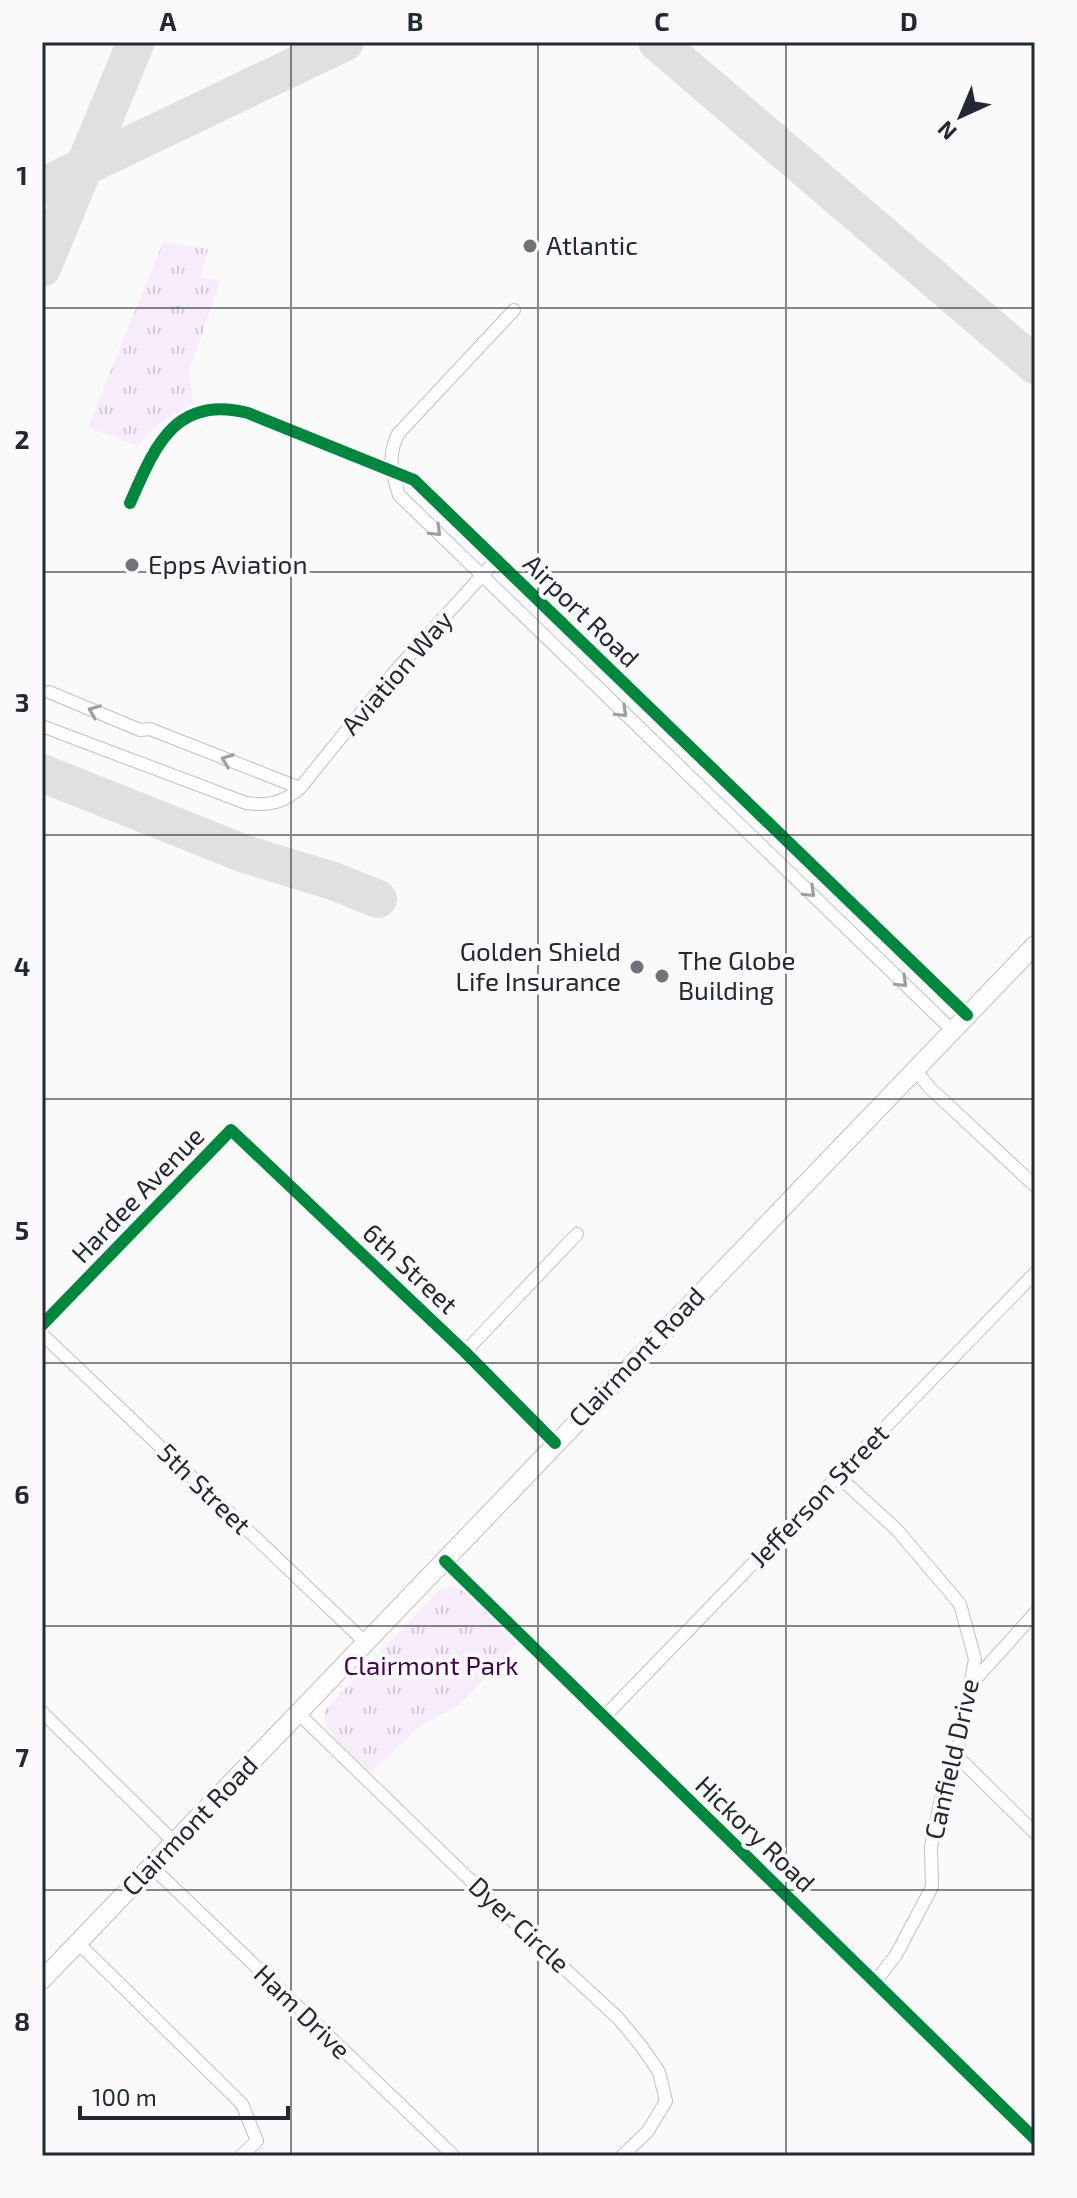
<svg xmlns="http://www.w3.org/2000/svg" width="1077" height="2198" viewBox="0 0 1077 2198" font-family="'Exo 2',sans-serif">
	<defs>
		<pattern id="grass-tufts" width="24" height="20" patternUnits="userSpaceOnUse" patternTransform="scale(2)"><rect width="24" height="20" fill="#f7ecfb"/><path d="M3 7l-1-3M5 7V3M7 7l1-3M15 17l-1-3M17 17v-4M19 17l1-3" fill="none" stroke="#d3cad8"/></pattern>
	</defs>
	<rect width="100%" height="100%" fill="#fafafa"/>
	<g fill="url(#grass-tufts)">
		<path d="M163 242 208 249 201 277 220 282 189 371 193 403 158 424 138 446 88 427Z"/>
		<path d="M452 1586 469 1594 518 1643 459 1705 420 1726 371 1772C354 1756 321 1734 325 1710L438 1591Z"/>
	</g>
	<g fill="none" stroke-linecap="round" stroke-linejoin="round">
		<g stroke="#e0e0e0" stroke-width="38">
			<path d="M657 42 1035 365"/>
			<path d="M42 187 345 42"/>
			<path d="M42 268 136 42"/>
			<path d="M42 773 245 854 333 881 378 899"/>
		</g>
		<defs>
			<g id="minor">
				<path d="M514 310 398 434C387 456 392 473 399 495L952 1030"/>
				<path d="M130 503C154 449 174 394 248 413L414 480 967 1015"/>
				<path d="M49 692 140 730 150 729 300 788"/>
				<path d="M42 726 246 803C269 806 283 803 300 788L390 677 496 560"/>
				<path d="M914 1069 931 1089 1035 1186"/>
				<path d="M42 1325 231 1130 465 1352 555 1443"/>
				<path d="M42 1334 366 1643"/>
				<path d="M465 1352 577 1234"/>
				<path d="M838 1476 897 1530 960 1604 975 1659 957 1756 942 1794 931 1847 932 1887 896 1955 875 1982"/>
				<path d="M445 1561 1035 2139"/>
				<path d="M973 1682 1035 1613"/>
				<path d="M42 1712 174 1842"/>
				<path d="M299 1714 500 1909 618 2018 642 2047 659 2072 666 2101 648 2131 622 2156"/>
				<path d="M603 1718 1035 1273"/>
				<path d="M957 1756 1035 1833"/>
				<path d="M151 1866 454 2156"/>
				<path d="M78 1943 242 2104 257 2141 241 2156"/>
			</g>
			<path id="secondary" d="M42 1980 1035 945"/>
		</defs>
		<use href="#minor" stroke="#bec0c5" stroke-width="14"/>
		<use href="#secondary" stroke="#bec0c5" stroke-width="20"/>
		<use href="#minor" stroke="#fefefe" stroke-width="12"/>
		<use href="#secondary" stroke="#fefefe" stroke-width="18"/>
		<defs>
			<g id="cycleway">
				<path d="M130 503C154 449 174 394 248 413L414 480 967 1015"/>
				<path d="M42 1325 231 1130 465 1352 555 1443"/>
				<path d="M445 1561 1035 2139"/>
			</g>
		</defs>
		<use href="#cycleway" stroke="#fafafa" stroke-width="17"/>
		<use href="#cycleway" stroke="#00873e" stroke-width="12"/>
	</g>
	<defs><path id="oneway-chevron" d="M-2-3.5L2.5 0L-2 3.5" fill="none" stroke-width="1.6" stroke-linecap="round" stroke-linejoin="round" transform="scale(2)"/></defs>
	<g stroke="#9b9ea3">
		<use href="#oneway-chevron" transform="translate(436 531) rotate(44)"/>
		<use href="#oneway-chevron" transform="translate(94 711) rotate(-158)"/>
		<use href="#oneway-chevron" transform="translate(622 712) rotate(44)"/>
		<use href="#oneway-chevron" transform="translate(227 760) rotate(-159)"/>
		<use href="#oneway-chevron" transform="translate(810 892) rotate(44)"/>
		<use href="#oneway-chevron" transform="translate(902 982) rotate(44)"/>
	</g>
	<path fill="none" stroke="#232834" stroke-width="2" stroke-opacity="0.55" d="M291 42V2156M538 42V2156M786 42V2156M42 308H1035M42 572H1035M42 835H1035M42 1099H1035M42 1363H1035M42 1626H1035M42 1890H1035"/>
	<g fill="#6e7279" stroke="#fafafa" stroke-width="3">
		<circle cx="530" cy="246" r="8"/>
		<circle cx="132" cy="565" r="8"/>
		<circle cx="637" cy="967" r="8"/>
		<circle cx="662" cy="976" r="8"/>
	</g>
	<g text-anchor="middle" stroke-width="8" stroke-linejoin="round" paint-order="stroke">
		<g font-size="26" fill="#232834" stroke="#fafafa" text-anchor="start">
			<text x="546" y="255">Atlantic</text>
			<text x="148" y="574">Epps Aviation</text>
			<text x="621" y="961" text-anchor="end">Golden Shield<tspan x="621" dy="30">Life Insurance</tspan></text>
			<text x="678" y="970">The Globe<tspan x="678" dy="30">Building</tspan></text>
		</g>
		<g font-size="26" fill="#232834" stroke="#fafafa">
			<text transform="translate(581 611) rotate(44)" y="9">Airport Road</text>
			<text transform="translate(397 673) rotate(-49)" y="9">Aviation Way</text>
			<text transform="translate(138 1195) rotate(-46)" y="9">Hardee Avenue</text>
			<text transform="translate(410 1269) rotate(43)" y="9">6th Street</text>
			<text transform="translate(637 1357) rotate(-46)" y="9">Clairmont Road</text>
			<text transform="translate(204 1489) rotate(44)" y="9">5th Street</text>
			<text transform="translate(819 1496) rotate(-46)" y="9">Jefferson Street</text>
			<text transform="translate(952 1759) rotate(-77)" y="9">Canfield Drive</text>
			<text transform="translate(190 1826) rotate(-46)" y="9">Clairmont Road</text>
			<text transform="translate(755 1834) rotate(44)" y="9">Hickory Road</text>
			<text transform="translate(519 1925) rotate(43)" y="9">Dyer Circle</text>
			<text transform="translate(302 2012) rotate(44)" y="9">Ham Drive</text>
		</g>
		<g font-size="26" fill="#440053" stroke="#fafafa">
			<text x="431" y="1675">Clairmont Park</text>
		</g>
	</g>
	<rect width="1077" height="2198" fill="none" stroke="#fafafa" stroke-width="88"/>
	<g transform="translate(961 116) rotate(224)" stroke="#fafafa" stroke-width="6" paint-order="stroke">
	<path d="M0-6L14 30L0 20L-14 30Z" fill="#232834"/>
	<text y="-12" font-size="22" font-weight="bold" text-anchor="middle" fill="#232834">N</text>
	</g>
	<path d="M80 2106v12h208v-12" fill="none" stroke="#232834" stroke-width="4"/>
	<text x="92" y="2106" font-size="24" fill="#232834" stroke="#fafafa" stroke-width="6" paint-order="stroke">100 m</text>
	<rect x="44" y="44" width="989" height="2110" fill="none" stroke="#232834" stroke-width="3"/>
	<g font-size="26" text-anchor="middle" font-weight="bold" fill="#232834">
		<text x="168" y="31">A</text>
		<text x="415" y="31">B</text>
		<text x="662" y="31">C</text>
		<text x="909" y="31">D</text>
		<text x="22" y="185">1</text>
		<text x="22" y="449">2</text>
		<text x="22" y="712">3</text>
		<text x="22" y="976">4</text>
		<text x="22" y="1240">5</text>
		<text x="22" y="1504">6</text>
		<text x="22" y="1767">7</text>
		<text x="22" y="2031">8</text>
	</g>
</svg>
